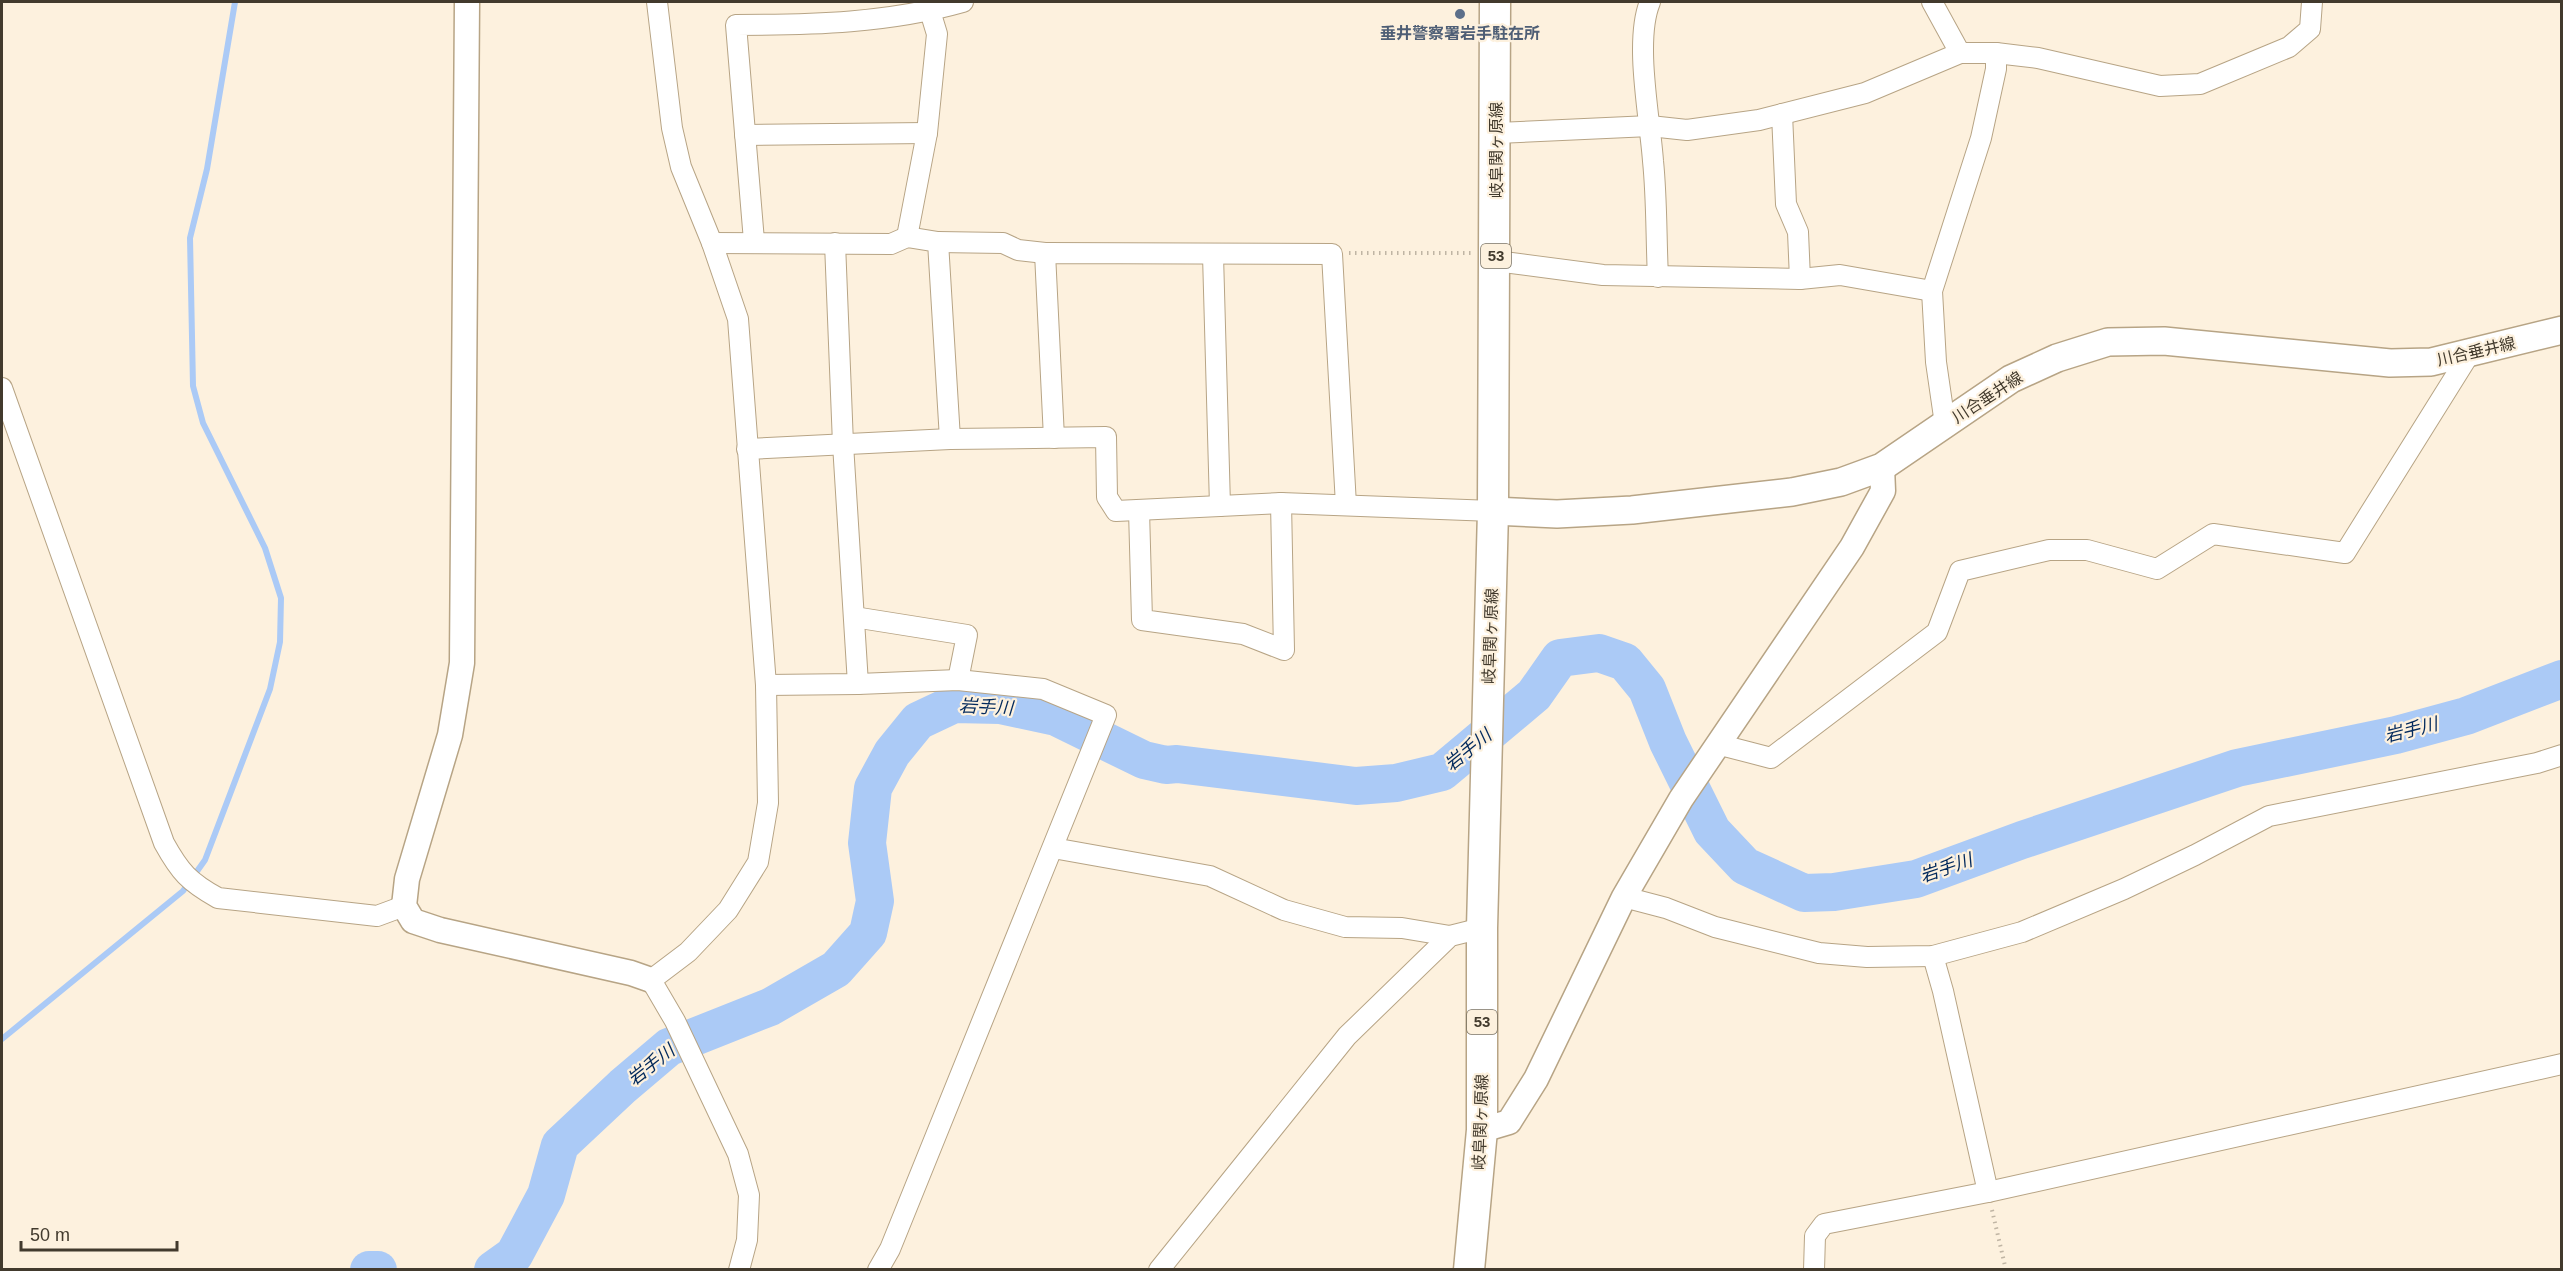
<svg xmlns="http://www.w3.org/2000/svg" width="2563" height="1271" viewBox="0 0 2563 1271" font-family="Arial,'Noto Sans JP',sans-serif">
	<rect width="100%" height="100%" fill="#fdf1de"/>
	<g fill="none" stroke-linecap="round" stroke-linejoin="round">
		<path stroke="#abcaf6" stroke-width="6" d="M2 1039 183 891 205 860 270 689 280 642 281 598 265 548 203 423 193 386 190 238 207 169 235 2"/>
		<g stroke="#abcaf6" stroke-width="38">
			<path d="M369 1270H378"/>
			<path d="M493 1270 514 1255 546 1195 560 1145 623 1086 669 1047 770 1007 836 969 868 933 875 901 867 843 873 788 892 753 918 721 954 704 1000 705 1056 717 1144 760 1166 765 1177 764 1356 786 1396 783 1442 772 1534 695 1560 658 1599 653 1625 662 1647 689 1668 742 1712 831 1745 866 1804 893 1834 892 1916 879 2022 840 2237 768 2396 735 2466 716 2562 679"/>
		</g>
		<defs>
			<g id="minor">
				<path d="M657 2 672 128 681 167 712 243 738 319 766 685 768 803 758 862 728 910 688 952 651 980 675 1021 738 1154 749 1195 747 1240 739 1270"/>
				<path d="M1650 2C1634 41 1650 118 1653 161 1657 200 1656 238 1658 277"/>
				<path d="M1932 2 1960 53"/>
				<path d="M1782 114 1786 204 1798 232 1800 279"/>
				<path d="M1497 133 1650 126 1687 130 1759 120 1865 93 1960 53H1996L2038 58 2160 86 2200 84 2289 47 2310 29 2312 2"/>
				<path d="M745 135 927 133"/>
				<path d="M907 237 927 133 937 34 930 11"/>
				<path d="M754 241 736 25C813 25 889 23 963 2"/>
				<path d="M938 242 1003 243 1018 250 1045 253"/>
				<path d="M712 243 891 244 907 237 938 242 950 439"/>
				<path d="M1213 255 1220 506"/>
				<path d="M1496 261 1603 275 1800 279 1840 275 1932 291"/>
				<path d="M2 388 164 843C180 872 189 882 218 898L377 916 404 906"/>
				<path d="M1945 424 1936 362 1932 291 1981 138 1996 69V53"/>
				<path d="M1054 438 1045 253 1332 254 1346 505"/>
				<path d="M747 449 950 439 1106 437 1107 497 1116 511 1281 503 1493 511"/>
				<path d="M1139 510 1142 620 1243 634 1284 650 1281 503"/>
				<path d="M854 617 967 635 958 680"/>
				<path d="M858 684 958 680 1043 689 1106 715 890 1249 878 1270"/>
				<path d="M766 685 858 684 843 444 835 243"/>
				<path d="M1717 744 1771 758 1937 632 1960 571 2049 550H2087L2157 569 2213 534 2345 553 2470 353"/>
				<path d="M1053 848 1210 876 1284 910 1345 927 1402 928 1450 936"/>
				<path d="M1624 897 1666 908 1715 927 1819 953 1867 957 1933 956 2022 932 2124 889 2195 855 2269 816 2537 763 2562 755"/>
				<path d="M1933 956 1943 991 1988 1192"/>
				<path d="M1159 1270 1347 1036 1450 936 1482 928"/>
				<path d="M1814 1270 1815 1236 1824 1224 1988 1192 2562 1064"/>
			</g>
			<g id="tertiary">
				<path d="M467 2 462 663 450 735 407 879 404 906 413 921 440 930 631 973 651 980"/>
				<path d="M1482 1130 1509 1122 1536 1079 1624 897 1681 799 1852 547 1883 491 1882 467"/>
			</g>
			<path id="secondary" d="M1493 511 1557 514 1632 510 1792 492 1841 482 1882 467 2011 379 2057 358 2108 342 2164 341 2390 363 2431 362 2562 330"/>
			<path id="primary" d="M1469 1270 1482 1130V928L1493 511 1495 2"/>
		</defs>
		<use href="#minor" stroke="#b7a485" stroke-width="22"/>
		<use href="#tertiary" stroke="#b7a485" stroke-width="27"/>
		<use href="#secondary" stroke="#b7a485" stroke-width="30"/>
		<use href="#primary" stroke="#b7a485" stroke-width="33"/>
		<g stroke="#c0b5a4" stroke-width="4" stroke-dasharray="1.5 4.5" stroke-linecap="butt">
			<path d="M1349 253H1471"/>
			<path d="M1992 1210 2006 1270"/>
		</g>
		<use href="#minor" stroke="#fff" stroke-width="20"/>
		<use href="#tertiary" stroke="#fff" stroke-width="24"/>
		<use href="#secondary" stroke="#fff" stroke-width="27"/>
		<use href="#primary" stroke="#fff" stroke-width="30"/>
	</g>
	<circle fill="#5c6f8a" stroke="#fdf1de" stroke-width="2" cx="1460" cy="14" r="6"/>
	<g text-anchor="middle" stroke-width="4.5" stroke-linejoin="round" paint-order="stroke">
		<g fill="#fdf1de" stroke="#7a7162" stroke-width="1.5">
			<rect x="1481" y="244" width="30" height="24" rx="4.5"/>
			<rect x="1467" y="1010" width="30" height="24" rx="4.5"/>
		</g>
		<g font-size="15" font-weight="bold" fill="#423a2d">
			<text x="1496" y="261">53</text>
			<text x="1482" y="1027">53</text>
		</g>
		<g font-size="16" font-weight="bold" fill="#4e5e75" stroke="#fdf1de">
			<text x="1460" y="39">垂井警察署岩手駐在所</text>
		</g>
		<g font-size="16" fill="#423a2d" stroke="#fdf1de">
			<text transform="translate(1496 150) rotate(-90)" y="6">岐阜関ヶ原線</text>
			<text transform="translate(2476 351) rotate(-13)" y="6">川合垂井線</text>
			<text transform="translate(1987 397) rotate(-33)" y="6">川合垂井線</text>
			<text transform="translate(1490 636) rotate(-88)" y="6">岐阜関ヶ原線</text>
			<text transform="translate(1480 1122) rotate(-88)" y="6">岐阜関ヶ原線</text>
		</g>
		<g font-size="18" font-style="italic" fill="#02295c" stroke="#fdf1de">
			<text transform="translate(986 707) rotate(3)" y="6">岩手川</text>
			<text transform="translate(2411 730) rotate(-14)" y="6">岩手川</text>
			<text transform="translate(1468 750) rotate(-39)" y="6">岩手川</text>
			<text transform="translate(1946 868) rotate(-19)" y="6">岩手川</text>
			<text transform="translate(651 1065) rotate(-38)" y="6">岩手川</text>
		</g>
	</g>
	<rect width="2563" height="1271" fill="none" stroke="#423a2d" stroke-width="6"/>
	<path d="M21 1241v9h156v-9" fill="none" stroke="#423a2d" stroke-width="3"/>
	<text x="30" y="1241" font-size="18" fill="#423a2d" stroke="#fdf1de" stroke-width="4.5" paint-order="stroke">50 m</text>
</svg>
